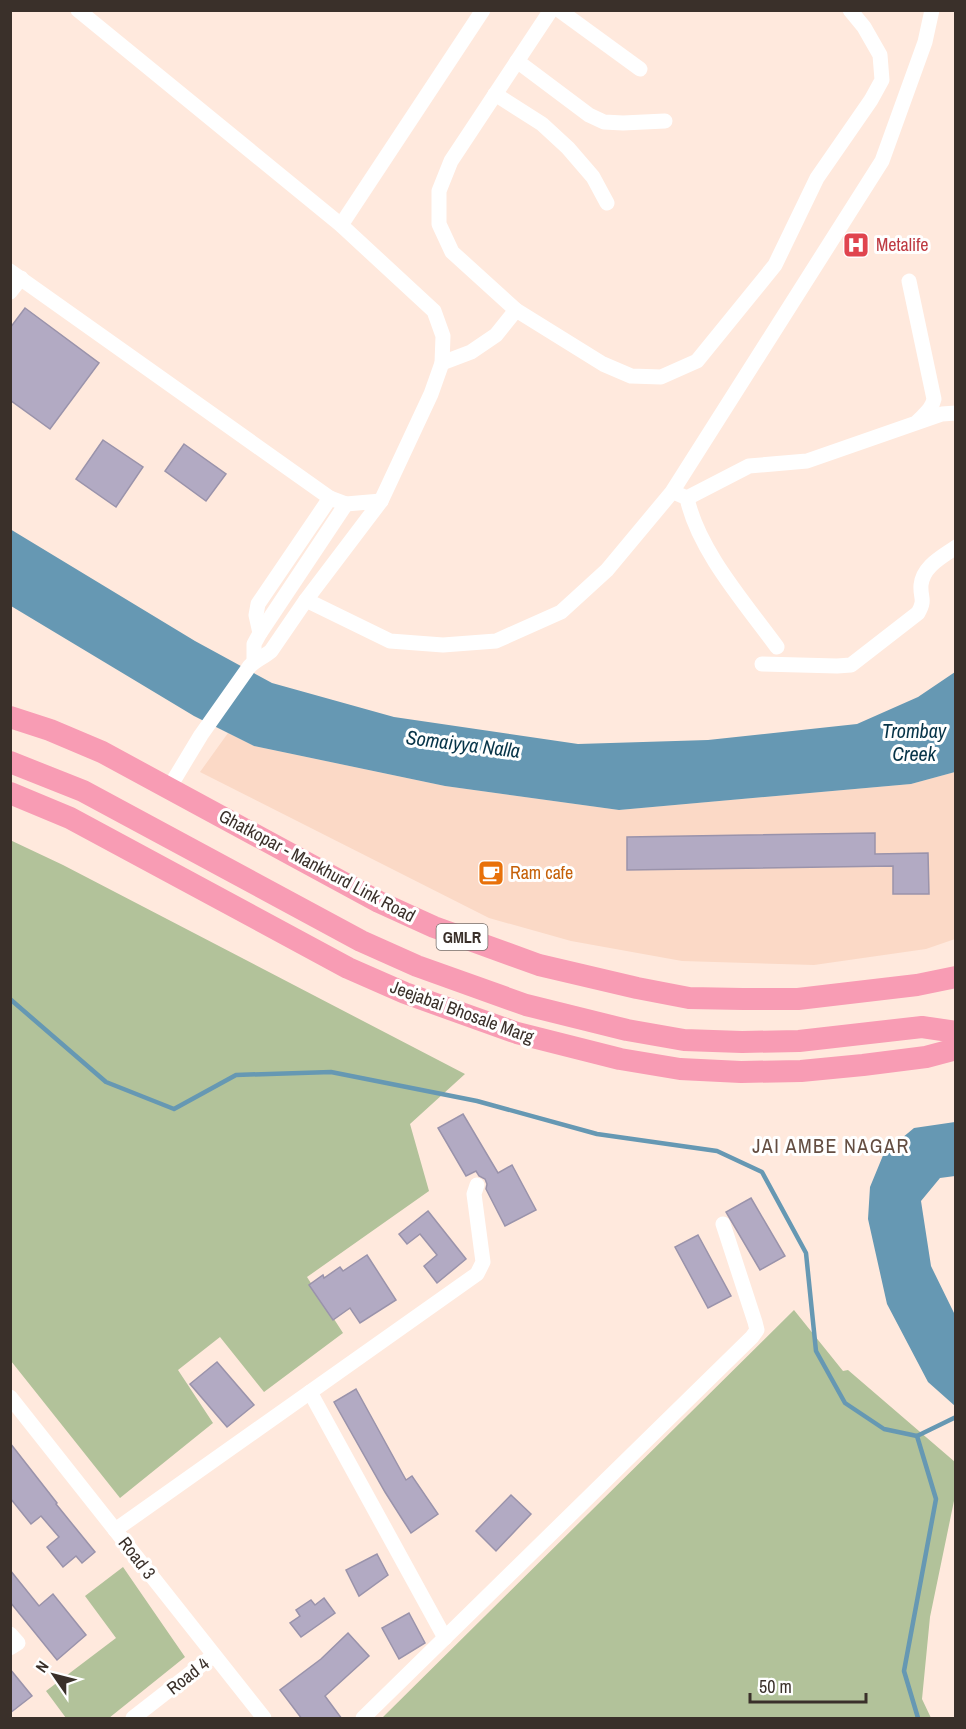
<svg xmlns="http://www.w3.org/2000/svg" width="966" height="1729" viewBox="0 0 966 1729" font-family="'Archivo Narrow',sans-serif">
	<rect width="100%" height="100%" fill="#ffe9dd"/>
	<path fill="#fbd9c6" d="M228 733 254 746 445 786 619 810 911 784 955 772V939L926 949 814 965 682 961 571 941 489 918 200 772Z"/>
	<g fill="#b2c29a">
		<path d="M10 840 63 865 465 1074 410 1124 429 1191 307 1277 343 1333 264 1392 220 1337 178 1370 213 1423 120 1498 11 1361Z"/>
		<path d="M794 1310 843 1371 848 1370 955 1462V1496L930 1617 922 1699 931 1718H382Z"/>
		<path d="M123 1567 185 1657 109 1718H66L46 1691 116 1638 85 1596Z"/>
	</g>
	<g fill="#6698b3">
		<path d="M10 529 195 641 272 683 394 717 578 744 708 740 857 724 918 697 955 672V772L911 784 619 810 445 786 254 746 194 716 11 606Z"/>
		<path d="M955 1122V1176L940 1178 921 1201 931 1266 955 1315V1406L928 1382 887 1304 868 1219 870 1187 884 1153 914 1128Z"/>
	</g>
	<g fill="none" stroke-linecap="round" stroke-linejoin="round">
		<g stroke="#6698b3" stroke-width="4.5">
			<path d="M10 999 106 1082 174 1109 236 1075 331 1072 477 1101 597 1134 717 1151 762 1172 806 1253 816 1351 845 1403 884 1429 917 1436 956 1417"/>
			<path d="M917 1436 936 1499 904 1671 918 1718"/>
		</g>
	</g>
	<g fill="#b2aac3" stroke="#9a93ab" stroke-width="1.5">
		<path d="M25 308 99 363 50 429 10 400V328Z"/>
		<path d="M103 440 143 467 116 507 76 479Z"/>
		<path d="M184 444 226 474 206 501 165 471Z"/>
		<path d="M875 833V854L928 853 929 894H893V866L627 870V837Z"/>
		<path d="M463 1114 498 1173 512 1165 536 1210 505 1226 486 1189 487 1184 485 1179 479 1176 476 1171 466 1176 438 1128Z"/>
		<path d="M751 1198 785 1256 760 1270 726 1212Z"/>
		<path d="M428 1211 466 1259 437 1283 424 1266 437 1255 420 1234 407 1244 399 1234Z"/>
		<path d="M698 1235 731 1296 708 1308 675 1247Z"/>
		<path d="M367 1255 396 1300 360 1323 350 1308 333 1320 309 1285 323 1275 324 1278 340 1267 343 1271Z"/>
		<path d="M217 1362 254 1405 227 1427 190 1384Z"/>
		<path d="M356 1389 406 1480 412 1476 438 1514 411 1533 385 1492 334 1402Z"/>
		<path d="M10 1443 57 1503 56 1504 95 1552 82 1563 76 1556 63 1567 47 1547 59 1537 41 1516 31 1524 10 1498Z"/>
		<path d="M511 1495 531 1514 496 1551 476 1531Z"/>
		<path d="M377 1554 388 1575 359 1596 346 1570Z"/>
		<path d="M10 1570 39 1606 53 1594 86 1635 57 1660 10 1602Z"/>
		<path d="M324 1598 335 1613 301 1637 290 1623 300 1616 296 1610 311 1600 315 1605Z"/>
		<path d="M409 1613 425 1643 399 1659 382 1628Z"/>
		<path d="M348 1633 369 1656 325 1696 342 1719H302L280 1690 321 1659Z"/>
		<path d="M10 1669 32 1696 10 1713Z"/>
	</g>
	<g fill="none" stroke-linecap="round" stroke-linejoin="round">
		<g stroke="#fff" stroke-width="15">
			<path d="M78 10 341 225 434 311 443 336 442 363 431 394 381 501 306 600 271 651C264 657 255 660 249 667L201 735 169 788"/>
			<path d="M551 10 451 161 439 191V224L452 252 516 310 603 364 631 376 661 377 697 361 775 265 817 178 871 100 882 80 880 55 864 27 850 10"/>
			<path d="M559 10 640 69"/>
			<path d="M517 61 589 115 604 122 623 123 665 121"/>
			<path d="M495 94 542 124 568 148 593 177 607 203"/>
			<path d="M341 225 483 10"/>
			<path d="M10 271 330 498 346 504 381 501"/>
			<path d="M909 281 934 399C932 409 925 414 918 421"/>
			<path d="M10 292 21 278"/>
			<path d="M442 363 471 352 496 335 516 310"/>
			<path d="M678 494 687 498C698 550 745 603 777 647"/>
			<path d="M687 498 749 466 807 461 942 414 956 413"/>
			<path d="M306 600 390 641 443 645 496 641 561 612 607 570 672 492 882 161 925 42 932 10"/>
			<path d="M260 633 256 615 258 604 330 498"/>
			<path d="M254 662V644L260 633 346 504"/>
			<path d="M762 664 837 666 851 665 918 613C926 599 920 598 921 585 923 566 942 557 956 547"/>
			<path d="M310 1392 445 1638"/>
			<path d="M10 1397 264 1718"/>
			<path d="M115 1530 477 1274 483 1262 474 1194 477 1185"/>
			<path d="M10 1634 18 1643 10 1648"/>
			<path d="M133 1718 214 1655"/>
			<path d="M363 1718 752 1337 757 1330 755 1322 723 1224"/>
		</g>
		<g stroke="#f89cb4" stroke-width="22">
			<path d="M10 717 50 730 102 752 379 902 434 927 539 965 637 988 689 998 743 999H798L917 985 956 977"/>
			<path d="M10 762 83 791 361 941 417 966 526 1005 627 1030 684 1040 742 1042 799 1041 922 1027 956 1032"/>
			<path d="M10 793 70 818 348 968 405 993 517 1033 620 1059 680 1069 741 1072 801 1071 863 1065 926 1057 956 1049"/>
		</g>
	</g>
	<defs>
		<symbol id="hospital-square" viewBox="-11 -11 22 22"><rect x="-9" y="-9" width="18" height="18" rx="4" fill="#e0444e" stroke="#fff"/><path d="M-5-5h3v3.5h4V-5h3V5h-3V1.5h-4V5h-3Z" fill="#fff"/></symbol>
		<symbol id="cafe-square" viewBox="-11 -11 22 22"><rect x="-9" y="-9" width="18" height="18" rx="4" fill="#e8710a" stroke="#fff"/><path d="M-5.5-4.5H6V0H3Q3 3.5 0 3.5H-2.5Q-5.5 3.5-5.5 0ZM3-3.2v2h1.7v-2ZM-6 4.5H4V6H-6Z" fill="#fff"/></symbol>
	</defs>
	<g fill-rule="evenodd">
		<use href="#hospital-square" x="841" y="230" width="30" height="30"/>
		<use href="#cafe-square" x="476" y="858" width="30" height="30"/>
	</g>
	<g text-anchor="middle" stroke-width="6" stroke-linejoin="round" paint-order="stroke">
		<rect fill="#fff" stroke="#756e6a" stroke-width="1.5" x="436.5" y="924" width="51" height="26" rx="4.5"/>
		<g font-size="16" font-weight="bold" fill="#3a302a">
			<text x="462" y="943">GMLR</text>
		</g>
		<g font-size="18" fill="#be3a42" stroke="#fff" text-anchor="start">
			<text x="876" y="251">Metalife</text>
		</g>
		<g font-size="18" fill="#3a302a" stroke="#fff">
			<text transform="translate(317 866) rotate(28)" y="6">Ghatkopar - Mankhurd Link Road</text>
			<text transform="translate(462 1012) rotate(20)" y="6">Jeejabai Bhosale Marg</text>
			<text transform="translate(137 1558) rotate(52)" y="6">Road 3</text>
			<text transform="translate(188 1676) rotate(-38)" y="6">Road 4</text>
		</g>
		<g font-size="18" fill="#c56008" stroke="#fff" text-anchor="start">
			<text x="510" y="879">Ram cafe</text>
		</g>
		<g font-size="20" font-style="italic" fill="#073448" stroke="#fff">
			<text x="914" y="738">Trombay<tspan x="914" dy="23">Creek</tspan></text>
			<text transform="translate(463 744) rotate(7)" y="7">Somaiyya Nalla</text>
		</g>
		<g font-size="20" letter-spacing="1.5" fill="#644e42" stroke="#fff">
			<text x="831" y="1153">JAI AMBE NAGAR</text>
		</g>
	</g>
	<rect width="966" height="1729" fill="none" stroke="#3a302a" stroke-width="24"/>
	<g transform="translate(54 1675) rotate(305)" stroke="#ffffff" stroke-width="4.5" paint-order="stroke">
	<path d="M0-4.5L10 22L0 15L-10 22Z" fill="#3a302a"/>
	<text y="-9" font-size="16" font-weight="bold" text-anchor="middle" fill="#3a302a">N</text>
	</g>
	<path d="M750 1693v9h116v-9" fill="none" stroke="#3a302a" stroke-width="3"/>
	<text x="759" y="1693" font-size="18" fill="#3a302a" stroke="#ffffff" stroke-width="4.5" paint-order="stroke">50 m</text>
</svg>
